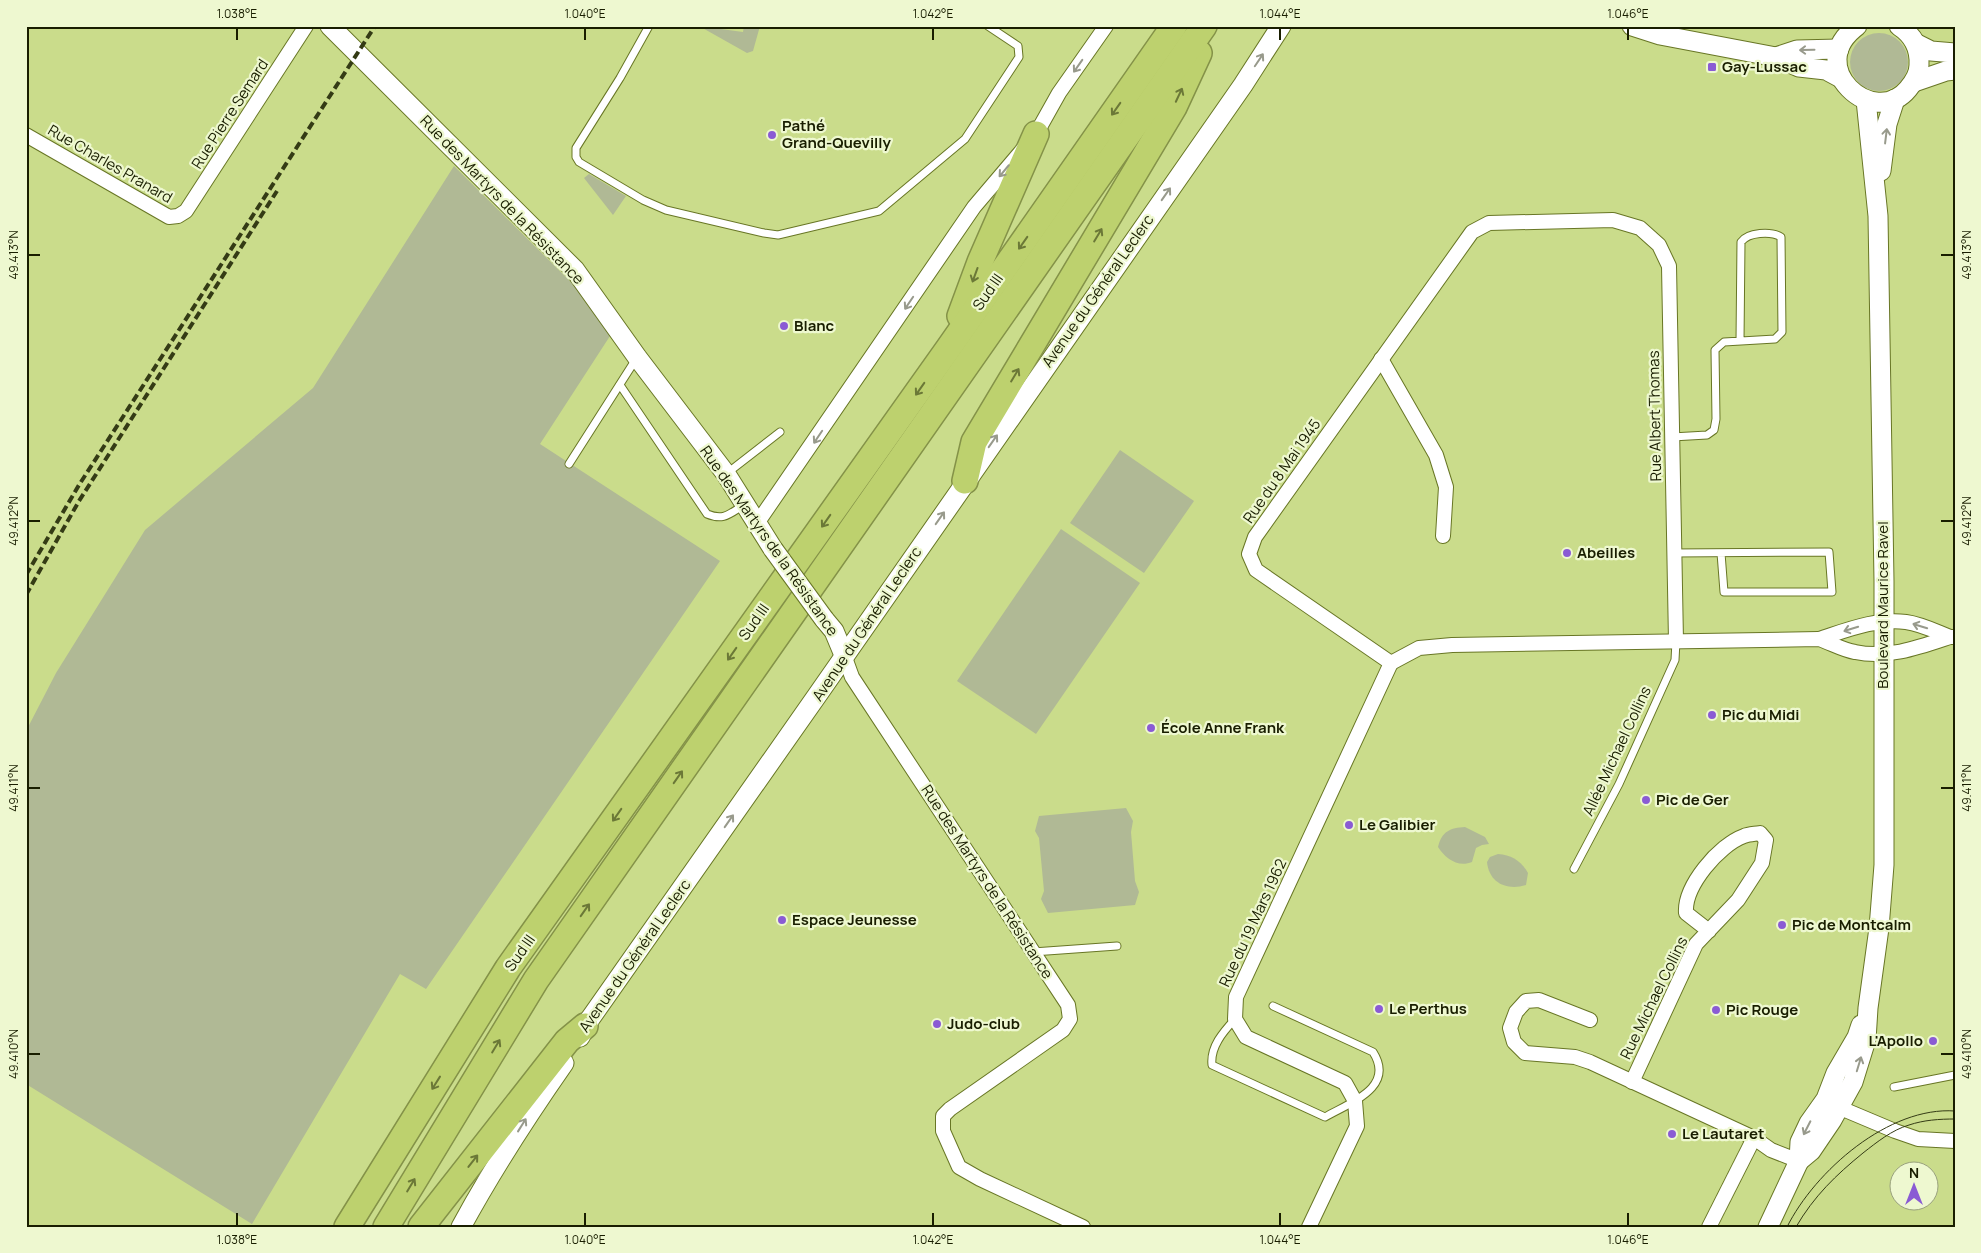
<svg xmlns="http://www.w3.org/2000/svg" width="1981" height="1253" viewBox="0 0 1981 1253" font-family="Manrope,sans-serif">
	<rect width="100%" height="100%" fill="#cadc8b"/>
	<g fill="#b0b995">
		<path d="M699 26 743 32 744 26H760L753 51 747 53Z"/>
		<circle cx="1879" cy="62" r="29"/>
		<path d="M454 166 571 282 610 336 540 444 720 561 426 989 400 974 252 1224 26 1084V731L56 673 145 530 313 388Z"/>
		<path d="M589 174 626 196 613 215 584 178Z"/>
		<path d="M1120 450 1194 501 1144 573 1070 523Z"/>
		<path d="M1061 529 1140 583 1036 734 957 681Z"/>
		<path d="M1126 808 1133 821 1131 832 1135 881 1139 892 1135 905 1048 913 1041 899 1044 891 1039 838 1035 831 1039 816Z"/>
		<path d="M1465 827 1485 837 1489 844 1482 845 1476 848 1472 862C1458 868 1445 858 1438 847 1442 831 1450 828 1465 827Z"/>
		<path d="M1498 854C1512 855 1521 861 1528 873L1526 885C1507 891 1489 883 1487 862L1490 857Z"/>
	</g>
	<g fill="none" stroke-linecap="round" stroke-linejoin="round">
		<defs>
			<g id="lane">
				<path d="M649 26 620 78 576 148V157L579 162 643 200 666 210 764 233 778 235 879 211 965 139 1019 57 1018 46 988 26"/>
				<path d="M620 385 707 514C724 521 729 514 744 505"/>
				<path d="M1672 437 1707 435 1714 430 1716 419 1715 350 1724 342 1775 339 1782 332 1781 237C1771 231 1748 232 1741 242L1740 341"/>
				<path d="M569 464 636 359"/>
				<path d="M726 474 780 432"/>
				<path d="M1674 553 1829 552 1832 592H1724L1721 553"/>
				<path d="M1574 869 1619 784 1675 660 1676 641"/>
				<path d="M1033 952 1117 946"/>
				<path d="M1235 1019C1223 1032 1210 1047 1212 1065L1325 1117C1349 1103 1396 1088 1373 1052L1273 1006"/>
				<path d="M1894 1087 1955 1075"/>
			</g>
			<g id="street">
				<path d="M26 135 169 217 178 216 186 211 306 26"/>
				<path d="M1381 359 1436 455 1446 487 1443 536"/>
				<path d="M758 522 974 207 1036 134 1059 93 1106 26"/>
				<path d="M1819 639C1847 630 1876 618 1906 622 1921 624 1935 631 1950 637H1954"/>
				<path d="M844 655 852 677 1068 1005 1070 1019 1063 1030 950 1109 943 1116V1131L959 1167 980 1179 1083 1227"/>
				<path d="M1391 663 1256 570 1249 554 1255 537 1472 232 1489 223 1613 220 1640 228 1659 245 1669 266 1676 641"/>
				<path d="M1391 663 1419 648 1452 645 1819 639C1831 643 1843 650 1855 652 1888 659 1920 647 1950 637"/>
				<path d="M1590 1020 1539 1000 1526 1001 1516 1012 1510 1028 1514 1042 1525 1053 1575 1057 1590 1062 1754 1138 1771 1150 1799 1161"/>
				<path d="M1632 1082 1696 944 1738 900 1762 863 1766 840 1760 833C1755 834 1749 834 1744 836 1719 845 1684 886 1686 913L1709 931"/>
				<path d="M1831 1102 1838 1107 1895 1131 1918 1139 1955 1141"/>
				<path d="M1309 1227 1357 1126 1355 1101 1345 1083 1246 1037 1235 1019 1236 997 1391 663"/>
				<path d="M1709 1227 1754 1138"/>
			</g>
			<g id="secondary">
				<path d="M330 26 575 270 637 357 726 474 773 549"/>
				<path d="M1632 26 1660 35 1776 57 1799 67 1826 70 1841 78"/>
				<path d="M1857 26C1802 67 1874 130 1908 89 1914 82 1919 74 1919 65 1920 48 1913 35 1899 26"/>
				<path d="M1915 43 1931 51 1955 53"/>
				<path d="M1776 57 1797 50 1839 49"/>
				<path d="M1914 82 1946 71 1955 70"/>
				<path d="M1881 171 1887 124 1895 99"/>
				<path d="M824 619 834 631 844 655"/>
				<path d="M580 1037 585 1026 816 697 1243 85 1281 26"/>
				<path d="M1799 1161 1811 1151 1832 1120 1853 1082 1866 1040 1868 1008 1879 928 1884 865V581L1878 216 1866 100"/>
				<path d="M461 1227C492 1170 527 1116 564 1063"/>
				<path d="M1768 1227 1799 1161 1800 1142 1809 1123 1826 1099 1836 1073 1857 1037 1861 1025"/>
			</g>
			<g id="highway">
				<path d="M960 316 980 262 1036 134"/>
				<path d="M965 481 974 442 1174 107 1199 53"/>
				<path d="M347 1227 508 968 948 349 1174 26"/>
				<path d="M386 1227 536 980 1204 26"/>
				<path d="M421 1227 567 1041 585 1026"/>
			</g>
		</defs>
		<use href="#lane" stroke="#687625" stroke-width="9"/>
		<use href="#street" stroke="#687625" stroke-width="16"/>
		<use href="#secondary" stroke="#687625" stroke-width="21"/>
		<use href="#highway" stroke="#849248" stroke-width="28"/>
		<use href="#lane" stroke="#fff" stroke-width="7"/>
		<use href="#street" stroke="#fff" stroke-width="14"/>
		<use href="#secondary" stroke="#fff" stroke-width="19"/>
		<use href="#highway" stroke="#bdd16e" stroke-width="25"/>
		<g stroke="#343b15" stroke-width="1">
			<path d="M1787 1227C1815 1171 1889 1106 1955 1111"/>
			<path d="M1796 1227C1814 1196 1836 1175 1863 1153 1877 1142 1892 1130 1909 1125 1924 1120 1939 1119 1955 1119"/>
		</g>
		<g stroke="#343b15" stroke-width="4" stroke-dasharray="8 4" stroke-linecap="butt">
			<path d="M26 575 79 485 375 26"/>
			<path d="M26 595 79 501 277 191"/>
		</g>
		<defs>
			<path id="secondary-bridge" d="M773 549 824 619"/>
		</defs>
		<use href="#secondary-bridge" stroke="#687625" stroke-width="21" stroke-linecap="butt"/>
		<use href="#secondary-bridge" stroke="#fff" stroke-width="19"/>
	</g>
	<defs><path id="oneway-shaft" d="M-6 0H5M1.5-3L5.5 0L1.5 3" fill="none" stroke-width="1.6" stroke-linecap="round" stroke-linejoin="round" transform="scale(1.25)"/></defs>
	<g stroke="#989a8c">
		<use href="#oneway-shaft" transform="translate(1807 50) rotate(179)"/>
		<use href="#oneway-shaft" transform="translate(1259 60) rotate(-56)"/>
		<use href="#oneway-shaft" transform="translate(1078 66) rotate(125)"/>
		<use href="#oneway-shaft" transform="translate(1886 136) rotate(-83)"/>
		<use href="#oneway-shaft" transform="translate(1004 171) rotate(130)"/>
		<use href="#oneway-shaft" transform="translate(1166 194) rotate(-55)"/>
		<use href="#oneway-shaft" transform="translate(909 303) rotate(124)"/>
		<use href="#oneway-shaft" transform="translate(818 437) rotate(124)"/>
		<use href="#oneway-shaft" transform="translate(993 441) rotate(-55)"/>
		<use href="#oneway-shaft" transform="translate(940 518) rotate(-55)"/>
		<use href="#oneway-shaft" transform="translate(1920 626) rotate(-163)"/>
		<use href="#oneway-shaft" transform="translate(1851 629) rotate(163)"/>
		<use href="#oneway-shaft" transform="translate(729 821) rotate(-55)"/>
		<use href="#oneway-shaft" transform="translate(1859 1064) rotate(-73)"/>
		<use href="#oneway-shaft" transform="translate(522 1125) rotate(-58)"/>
		<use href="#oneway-shaft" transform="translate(1807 1128) rotate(117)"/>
	</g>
	<g stroke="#6b7837">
		<use href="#oneway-shaft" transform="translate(1179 95) rotate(-65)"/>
		<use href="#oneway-shaft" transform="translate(1116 109) rotate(125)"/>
		<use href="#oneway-shaft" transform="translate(1098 235) rotate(-59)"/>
		<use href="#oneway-shaft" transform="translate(1023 243) rotate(125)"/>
		<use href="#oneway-shaft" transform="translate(975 275) rotate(110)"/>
		<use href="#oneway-shaft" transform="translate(1015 375) rotate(-59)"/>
		<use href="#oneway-shaft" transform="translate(920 389) rotate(125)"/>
		<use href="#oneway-shaft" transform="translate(826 521) rotate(125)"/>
		<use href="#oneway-shaft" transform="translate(732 654) rotate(125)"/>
		<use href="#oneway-shaft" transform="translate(678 777) rotate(-55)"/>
		<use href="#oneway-shaft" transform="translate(617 815) rotate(125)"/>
		<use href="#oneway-shaft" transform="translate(585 910) rotate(-55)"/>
		<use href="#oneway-shaft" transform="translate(496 1046) rotate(-59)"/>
		<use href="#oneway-shaft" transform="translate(436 1083) rotate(122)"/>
		<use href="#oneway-shaft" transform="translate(473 1161) rotate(-52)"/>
		<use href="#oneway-shaft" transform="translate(411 1185) rotate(-59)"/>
	</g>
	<path fill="none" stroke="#191e00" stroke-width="2" d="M237 28V40M585 28V40M933 28V40M1280 28V40M1628 28V40M28 255H40M1941 255H1954M28 521H40M1941 521H1954M28 788H40M1941 788H1954M28 1054H40M1941 1054H1954M237 1213V1226M585 1213V1226M933 1213V1226M1280 1213V1226M1628 1213V1226"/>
	<g fill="#8a5bd4" stroke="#eef8d0" stroke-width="2">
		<rect x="1707" y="62" width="10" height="10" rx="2.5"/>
		<circle cx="772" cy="135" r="5"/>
		<circle cx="784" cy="326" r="5"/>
		<circle cx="1567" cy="553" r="5"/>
		<circle cx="1712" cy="715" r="5"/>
		<circle cx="1151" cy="728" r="5"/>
		<circle cx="1646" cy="800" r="5"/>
		<circle cx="1349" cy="825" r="5"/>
		<circle cx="782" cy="920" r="5"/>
		<circle cx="1782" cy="925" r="5"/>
		<circle cx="1379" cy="1009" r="5"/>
		<circle cx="1716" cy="1010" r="5"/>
		<circle cx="937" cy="1024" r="5"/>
		<circle cx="1933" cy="1041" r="5"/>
		<circle cx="1672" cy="1134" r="5"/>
	</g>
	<g text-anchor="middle" stroke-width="4.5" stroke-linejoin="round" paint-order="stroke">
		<g font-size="15" font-weight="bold" fill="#191e00" stroke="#eef8d0" text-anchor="start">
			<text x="1722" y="72">Gay-Lussac</text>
			<text x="782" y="131">Pathé<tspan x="782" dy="17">Grand-Quevilly</tspan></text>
			<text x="794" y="331">Blanc</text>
			<text x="1577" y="558">Abeilles</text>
			<text x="1722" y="720">Pic du Midi</text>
			<text x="1161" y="733">École Anne Frank</text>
			<text x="1656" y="805">Pic de Ger</text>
			<text x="1359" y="830">Le Galibier</text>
			<text x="792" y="925">Espace Jeunesse</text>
			<text x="1792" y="930">Pic de Montcalm</text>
			<text x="1389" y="1014">Le Perthus</text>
			<text x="1726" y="1015">Pic Rouge</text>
			<text x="947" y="1029">Judo-club</text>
			<text x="1923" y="1046" text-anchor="end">L'Apollo</text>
			<text x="1682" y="1139">Le Lautaret</text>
		</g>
		<g font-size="15" fill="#191e00" stroke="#eef8d0">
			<text transform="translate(230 114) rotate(-57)" y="5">Rue Pierre Semard</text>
			<text transform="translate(110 164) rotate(30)" y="5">Rue Charles Pranard</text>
			<text transform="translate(502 200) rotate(46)" y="5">Rue des Martyrs de la Résistance</text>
			<text transform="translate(1098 291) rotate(-55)" y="5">Avenue du Général Leclerc</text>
			<text transform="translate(988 292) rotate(-55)" y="5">Sud III</text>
			<text transform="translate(1655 416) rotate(-91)" y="5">Rue Albert Thomas</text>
			<text transform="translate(1282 471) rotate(-55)" y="5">Rue du 8 Mai 1945</text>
			<text transform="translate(769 541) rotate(55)" y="5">Rue des Martyrs de la Résistance</text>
			<text transform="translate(1883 605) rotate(-90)" y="5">Boulevard Maurice Ravel</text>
			<text transform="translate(754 622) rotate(-55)" y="5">Sud III</text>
			<text transform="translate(867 624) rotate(-56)" y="5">Avenue du Général Leclerc</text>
			<text transform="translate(1617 751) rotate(-65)" y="5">Allée Michael Collins</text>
			<text transform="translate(987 882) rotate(57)" y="5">Rue des Martyrs de la Résistance</text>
			<text transform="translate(1253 923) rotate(-65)" y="5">Rue du 19 Mars 1962</text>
			<text transform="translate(520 953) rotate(-55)" y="5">Sud III</text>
			<text transform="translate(635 956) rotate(-55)" y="5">Avenue du Général Leclerc</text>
			<text transform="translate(1654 998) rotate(-64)" y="5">Rue Michael Collins</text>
		</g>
	</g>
	<rect width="1981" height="1253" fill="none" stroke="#eef8d0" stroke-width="55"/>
	<g transform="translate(1914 1186)"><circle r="24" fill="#eef8d0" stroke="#99a17d"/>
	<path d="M0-4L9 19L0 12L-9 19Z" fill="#8a5bd4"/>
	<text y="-8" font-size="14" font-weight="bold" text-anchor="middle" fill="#191e00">N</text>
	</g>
	<rect x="28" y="28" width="1926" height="1198" fill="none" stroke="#191e00" stroke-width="2"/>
	<g font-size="12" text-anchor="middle" fill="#191e00">
		<text x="237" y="18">1.038°E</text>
		<text x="585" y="18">1.040°E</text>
		<text x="933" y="18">1.042°E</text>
		<text x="1280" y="18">1.044°E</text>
		<text x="1628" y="18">1.046°E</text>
		<text transform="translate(14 255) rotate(-90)" y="4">49.413°N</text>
		<text transform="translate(1967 255) rotate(-90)" y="4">49.413°N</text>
		<text transform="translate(14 521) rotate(-90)" y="4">49.412°N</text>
		<text transform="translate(1967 521) rotate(-90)" y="4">49.412°N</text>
		<text transform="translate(14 788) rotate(-90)" y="4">49.411°N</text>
		<text transform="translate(1967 788) rotate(-90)" y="4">49.411°N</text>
		<text transform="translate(14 1054) rotate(-90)" y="4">49.410°N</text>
		<text transform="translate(1967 1054) rotate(-90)" y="4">49.410°N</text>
		<text x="237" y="1244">1.038°E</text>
		<text x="585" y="1244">1.040°E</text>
		<text x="933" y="1244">1.042°E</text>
		<text x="1280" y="1244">1.044°E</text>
		<text x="1628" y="1244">1.046°E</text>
	</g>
</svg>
